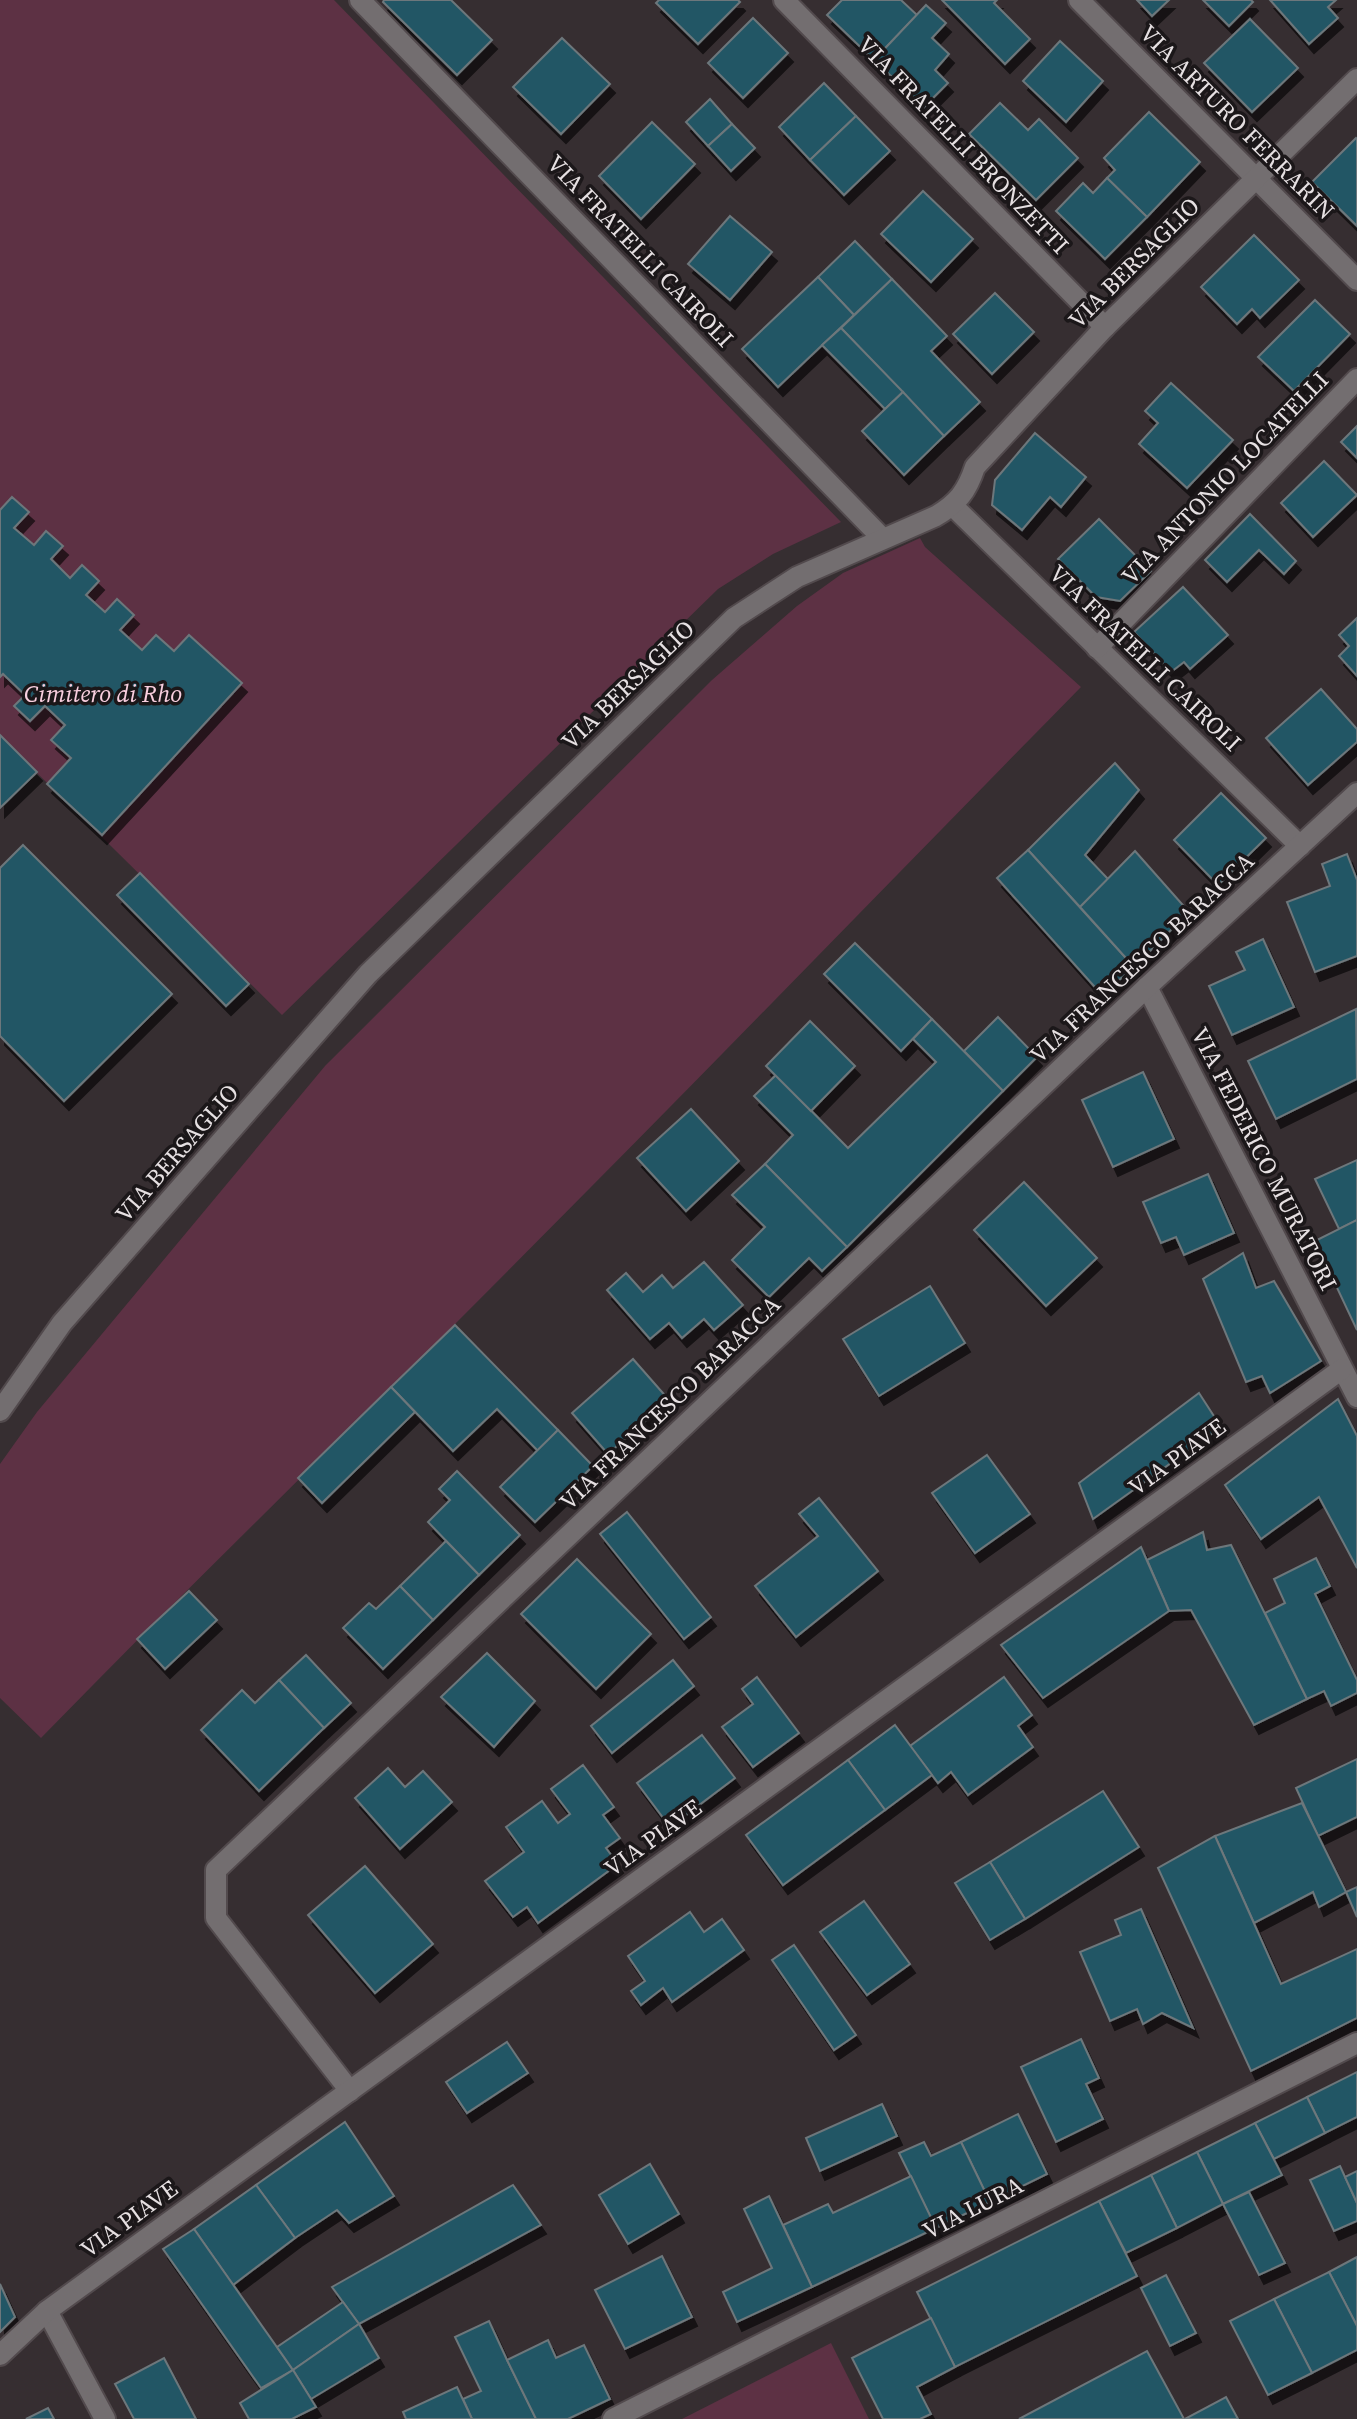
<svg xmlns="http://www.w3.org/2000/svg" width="1357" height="2419" viewBox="0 0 1357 2419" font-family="'Source Serif 4',serif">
	<defs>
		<filter id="shadow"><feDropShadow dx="5" dy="9" stdDeviation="0" flood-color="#0009"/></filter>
	</defs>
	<rect width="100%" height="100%" fill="#362e31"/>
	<g fill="#5d3144">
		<path d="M0 0H334L841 522 773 554 718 589 282 1015 37 773 0 808Z"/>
		<path d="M920 538 925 547 1081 687C873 899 666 1113 456 1323 318 1462 177 1598 41 1738L0 1698V1464L37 1412 325 1066 712 680 797 606 843 573Z"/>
		<path d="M831 2343 869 2419H682Z"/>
	</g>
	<g fill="#245765" stroke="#6d777b" stroke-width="2" filter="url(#shadow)">
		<path d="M384 0H451L492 40 457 75 383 2Z"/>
		<path d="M659 0H738L740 2 698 44 656 3Z"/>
		<path d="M842 0H901L917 15 874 60 827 15Z"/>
		<path d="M942 0H997L994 3 1030 39 1005 64Z"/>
		<path d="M1137 0H1169L1152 16Z"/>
		<path d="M1203 0H1251L1253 2 1229 26Z"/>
		<path d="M1270 0H1336L1328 7 1338 18 1309 44Z"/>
		<path d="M926 5 946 23 932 38 949 54 935 70 948 83 924 107 874 60Z"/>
		<path d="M753 18 788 53 743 98 708 63Z"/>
		<path d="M1250 19 1298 68 1252 112 1204 63Z"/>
		<path d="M562 38 610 84 561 134 513 87Z"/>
		<path d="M1060 41 1103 81 1066 122 1023 81Z"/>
		<path d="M824 83 856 116 810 160 779 127Z"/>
		<path d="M710 99 732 124 708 146 686 122Z"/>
		<path d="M1000 103 1028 130 1039 119 1078 158 1036 200 969 134Z"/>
		<path d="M1149 112 1200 162 1147 217 1107 178 1115 170 1104 158Z"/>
		<path d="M856 116 890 151 844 195 810 160Z"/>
		<path d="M652 122 695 164 641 219 599 176Z"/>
		<path d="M732 124 755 148 731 171 708 146Z"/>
		<path d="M1356 138 1357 139V226L1312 182Z"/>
		<path d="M1107 178 1147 217 1105 259 1056 211 1083 183 1093 193Z"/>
		<path d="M923 191 973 239 931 282 881 234Z"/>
		<path d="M730 216 772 252 730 300 688 264Z"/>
		<path d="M1254 235 1299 280 1260 318 1252 309 1237 324 1201 287Z"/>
		<path d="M855 241 892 279 854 315 818 277Z"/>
		<path d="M818 277 854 315 778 387 742 349Z"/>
		<path d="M892 279 947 336 931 351 980 402 944 436 841 328Z"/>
		<path d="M995 293 1034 332 992 374 953 334Z"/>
		<path d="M1315 300 1350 334 1294 391 1258 357Z"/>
		<path d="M841 328 903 392 885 409 822 345Z"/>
		<path d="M1171 383 1233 440 1187 488 1139 444 1158 423 1145 411Z"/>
		<path d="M903 392 944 436 904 475 862 431Z"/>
		<path d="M1357 426V458L1341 442Z"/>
		<path d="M1035 433 1086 477 1061 507 1050 497 1022 530 992 505 995 480Z"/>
		<path d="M1324 461 1357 495 1313 537 1281 503Z"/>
		<path d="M12 497 29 512 14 528 34 545 46 531 63 546 51 559 70 578 82 565 99 581 86 595 105 612 117 599 134 615 120 630 142 650 156 635 174 651 189 635 242 683 102 835 47 784 71 758 51 740 65 725 45 706 30 721 14 706 25 695 3 674 0 677V510Z"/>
		<path d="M1250 514 1296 561 1284 574 1259 550 1227 582 1205 560Z"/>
		<path d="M1099 519 1151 571 1120 601 1096 597 1058 559Z"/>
		<path d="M1183 587 1228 635 1190 669 1184 662 1171 672 1134 632Z"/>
		<path d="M1357 618V676L1339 656 1349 646 1339 635Z"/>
		<path d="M1321 689 1357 729V742L1308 785 1266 738Z"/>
		<path d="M0 735 37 772 0 808Z"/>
		<path d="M1115 763 1139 790 1085 855 1108 879 1080 907 1028 850Z"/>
		<path d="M1221 793 1266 838 1218 885 1174 840Z"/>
		<path d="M23 845 172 994 64 1101 0 1036V868Z"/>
		<path d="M1028 850 1134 967 1102 995 997 878Z"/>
		<path d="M1135 851 1189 912 1134 967 1080 907Z"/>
		<path d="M1347 854 1357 880V956L1315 972 1287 902 1330 886 1322 864Z"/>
		<path d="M140 873 249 984 226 1006 117 895Z"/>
		<path d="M1263 939 1294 1007 1232 1035 1209 986 1245 970 1236 952Z"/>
		<path d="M855 943 932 1019 901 1051 824 974Z"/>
		<path d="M1356 1009 1357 1079 1276 1119 1248 1061Z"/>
		<path d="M998 1017 1037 1057 1003 1091 964 1051Z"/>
		<path d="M932 1019 1003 1091 847 1247 765 1164 793 1135 754 1096 776 1075 848 1148 936 1062 913 1039Z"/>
		<path d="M810 1021 855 1066 811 1111 766 1066Z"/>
		<path d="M1143 1072 1174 1139 1113 1167 1082 1100Z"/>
		<path d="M691 1109 739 1161 686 1211 637 1158Z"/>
		<path d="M1357 1160V1220L1339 1229 1315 1179Z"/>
		<path d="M765 1164 847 1247 822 1271 809 1258 769 1297 732 1260 765 1227 732 1195Z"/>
		<path d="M1208 1174 1234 1233 1184 1255 1176 1237 1161 1243 1143 1202Z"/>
		<path d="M1024 1182 1097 1258 1046 1306 974 1230Z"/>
		<path d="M1357 1220V1330L1315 1241Z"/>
		<path d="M1243 1253 1256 1288 1274 1281 1321 1361 1270 1393 1262 1376 1246 1382 1203 1279Z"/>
		<path d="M704 1262 743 1305 714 1330 704 1319 682 1338 669 1323 650 1339 607 1290 626 1273 643 1292 662 1275 673 1288Z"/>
		<path d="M930 1286 965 1343 879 1396 843 1339Z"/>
		<path d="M455 1325 558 1430 538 1451 497 1409 453 1451 391 1387Z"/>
		<path d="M633 1359 669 1400 608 1454 572 1413Z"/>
		<path d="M391 1387 415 1412 322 1503 298 1478Z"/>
		<path d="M1199 1393 1221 1427 1093 1519 1079 1483Z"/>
		<path d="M1338 1399 1357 1436V1568L1319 1497 1261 1539 1225 1485Z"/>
		<path d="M558 1430 593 1466 535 1522 500 1487Z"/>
		<path d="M987 1455 1030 1514 975 1553 932 1493Z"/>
		<path d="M457 1471 520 1535 479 1575 428 1522 450 1500 439 1489Z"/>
		<path d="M819 1498 878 1571 796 1637 755 1586 818 1536 799 1514Z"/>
		<path d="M627 1512 711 1617 684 1639 600 1534Z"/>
		<path d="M1203 1532 1207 1550 1231 1545 1307 1699 1254 1725 1191 1610 1169 1611 1147 1560Z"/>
		<path d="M446 1541 479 1575 433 1620 400 1586Z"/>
		<path d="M1141 1547 1169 1611 1043 1698 1001 1645Z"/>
		<path d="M1316 1558 1330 1586 1315 1594 1357 1680V1693L1331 1706 1324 1691 1307 1699 1265 1613 1285 1603 1274 1579Z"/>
		<path d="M577 1559 651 1634 596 1689 521 1614Z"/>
		<path d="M400 1586 433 1620 383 1669 343 1628 369 1603 376 1609Z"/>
		<path d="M189 1591 217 1620 165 1669 137 1639Z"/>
		<path d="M487 1653 535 1701 494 1747 441 1697Z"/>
		<path d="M306 1655 351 1703 324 1728 279 1680Z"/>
		<path d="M673 1660 694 1686 612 1753 591 1726Z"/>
		<path d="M757 1677 799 1733 753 1767 722 1727 753 1704 742 1689Z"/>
		<path d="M1004 1677 1032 1715 1018 1726 1033 1747 968 1795 951 1772 938 1783 910 1746Z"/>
		<path d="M279 1680 324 1728 259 1791 201 1730 242 1690 255 1703Z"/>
		<path d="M895 1725 932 1775 885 1810 848 1760Z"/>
		<path d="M702 1735 735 1778 670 1827 637 1783Z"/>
		<path d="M1357 1759V1817L1318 1836 1296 1788Z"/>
		<path d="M848 1760 885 1810 783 1885 746 1835Z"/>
		<path d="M583 1765 614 1807 603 1815 620 1838 606 1848 618 1864 538 1923 527 1907 513 1917 485 1881 524 1852 506 1827 542 1801 558 1823 570 1814 551 1789Z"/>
		<path d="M388 1768 405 1787 423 1771 452 1802 400 1849 355 1798Z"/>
		<path d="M1103 1791 1139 1847 1025 1919 990 1862Z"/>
		<path d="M1302 1803 1346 1892 1319 1907 1313 1892 1254 1923 1215 1836Z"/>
		<path d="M1215 1836 1281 1984 1357 1949V2018L1251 2071 1158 1868Z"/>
		<path d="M990 1862 1025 1919 990 1940 955 1883Z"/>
		<path d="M365 1866 433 1944 375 1993 308 1915Z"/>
		<path d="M1357 1887V1917L1346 1892Z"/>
		<path d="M864 1901 910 1964 867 1995 820 1932Z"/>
		<path d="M1141 1909 1193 2028 1162 2013 1143 2024 1137 2009 1110 2021 1080 1952 1121 1935 1115 1920Z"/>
		<path d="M690 1912 704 1932 722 1919 744 1950 672 2002 663 1988 641 2005 631 1991 645 1981 628 1956Z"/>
		<path d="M794 1945 856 2035 834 2050 772 1960Z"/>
		<path d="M1081 2039 1099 2078 1086 2084 1103 2119 1056 2142 1021 2067Z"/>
		<path d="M507 2042 528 2073 467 2113 446 2082Z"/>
		<path d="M1357 2072V2117L1325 2133 1307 2097Z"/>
		<path d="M1307 2097 1325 2133 1274 2159 1255 2123Z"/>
		<path d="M882 2104 897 2136 820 2171 806 2138Z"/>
		<path d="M1018 2114 1047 2174 990 2202 961 2142Z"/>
		<path d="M345 2122 394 2196 349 2223 337 2210 295 2238 256 2185Z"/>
		<path d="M1255 2123 1282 2175 1223 2204 1197 2152Z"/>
		<path d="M924 2142 931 2156 961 2142 990 2202 936 2228 899 2153Z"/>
		<path d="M1197 2152 1223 2204 1177 2228 1151 2175Z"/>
		<path d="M650 2164 679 2214 628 2244 599 2195Z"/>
		<path d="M1340 2166 1357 2203V2221L1334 2231 1310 2180Z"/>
		<path d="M1357 2171V2203L1345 2177Z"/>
		<path d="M1151 2175 1177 2228 1126 2253 1099 2201Z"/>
		<path d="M911 2176 936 2228 812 2287 783 2225 828 2204 833 2213Z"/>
		<path d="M256 2185 295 2238 233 2285 194 2229Z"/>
		<path d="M513 2185 541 2225 359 2324 332 2287Z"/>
		<path d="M1249 2192 1285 2263 1259 2275 1223 2204Z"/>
		<path d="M769 2196 812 2287 737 2322 723 2292 772 2268 744 2209Z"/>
		<path d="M1099 2201 1137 2276 955 2367 917 2292Z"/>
		<path d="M194 2229 293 2370 261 2388 163 2249Z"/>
		<path d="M662 2256 692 2317 625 2349 595 2290Z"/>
		<path d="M1357 2257V2326L1329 2272Z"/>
		<path d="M1329 2272 1357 2326V2350L1312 2373 1274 2299Z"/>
		<path d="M1166 2275 1196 2333 1170 2346 1141 2288Z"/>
		<path d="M0 2284 15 2317 0 2332Z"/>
		<path d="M1274 2299 1312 2373 1268 2395 1230 2321Z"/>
		<path d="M343 2302 359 2324 293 2370 277 2347Z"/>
		<path d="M931 2318 955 2367 917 2387 931 2414 920 2419H883L852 2358Z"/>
		<path d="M489 2321 507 2360 536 2419H472L463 2399 481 2391 455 2337Z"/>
		<path d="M359 2324 379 2358 311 2399 293 2370Z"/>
		<path d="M548 2340 556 2358 584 2345 610 2399 568 2419H536L507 2360Z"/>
		<path d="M1147 2351 1184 2419H1019Z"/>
		<path d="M164 2358 196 2419H134L115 2384Z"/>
		<path d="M293 2370 316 2407 292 2419H249L240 2403Z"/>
		<path d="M457 2387 472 2419H406L403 2412Z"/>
		<path d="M1226 2397 1238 2419H1185Z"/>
		<path d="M48 2408 54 2419H26Z"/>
	</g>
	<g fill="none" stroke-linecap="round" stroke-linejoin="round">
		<defs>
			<g id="minor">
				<path d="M360 0 882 538"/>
				<path d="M784 0 1105 327"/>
				<path d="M1079 0 1357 280"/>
				<path d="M953 506 1300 846"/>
				<path d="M1097 648 1357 379"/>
				<path d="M1147 987 1357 1397"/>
				<path d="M0 1411 62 1323 368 974 734 618 797 577 936 516C958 503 967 491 975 467L1105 327 1357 79"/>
				<path d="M350 2091 216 1918V1870L1147 987 1357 793"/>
				<path d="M47 2311 105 2419"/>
				<path d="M0 2355 47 2311 1342 1369"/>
				<path d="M613 2419 1357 2043"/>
			</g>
		</defs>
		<use href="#minor" stroke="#524a4d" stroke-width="24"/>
		<use href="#minor" stroke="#736e70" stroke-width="20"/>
	</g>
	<g text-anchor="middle" stroke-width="7" stroke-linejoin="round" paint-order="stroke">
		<g font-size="24" fill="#e6e0e2" stroke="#1b1719">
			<text transform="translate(1237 122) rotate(45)" y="8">VIA ARTURO FERRARIN</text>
			<text transform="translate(963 145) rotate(46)" y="8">VIA FRATELLI BRONZETTI</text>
			<text transform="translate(640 251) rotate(46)" y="8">VIA FRATELLI CAIROLI</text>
			<text transform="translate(1134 263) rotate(-45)" y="8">VIA BERSAGLIO</text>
			<text transform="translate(1225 478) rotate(-46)" y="8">VIA ANTONIO LOCATELLI</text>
			<text transform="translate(1145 658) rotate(44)" y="8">VIA FRATELLI CAIROLI</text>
			<text transform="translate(628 685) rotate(-44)" y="8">VIA BERSAGLIO</text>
			<text transform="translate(1142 958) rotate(-43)" y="8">VIA FRANCESCO BARACCA</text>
			<text transform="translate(177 1153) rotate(-49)" y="8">VIA BERSAGLIO</text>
			<text transform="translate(1264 1159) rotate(63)" y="8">VIA FEDERICO MURATORI</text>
			<text transform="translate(670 1403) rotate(-44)" y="8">VIA FRANCESCO BARACCA</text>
			<text transform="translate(1177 1457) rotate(-36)" y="8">VIA PIAVE</text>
			<text transform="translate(653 1838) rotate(-36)" y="8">VIA PIAVE</text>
			<text transform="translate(973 2208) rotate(-27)" y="8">VIA LURA</text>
			<text transform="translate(129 2219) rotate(-36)" y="8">VIA PIAVE</text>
		</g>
		<g font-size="24" font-style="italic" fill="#f9cfdf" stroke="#1b1719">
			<text x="103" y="702">Cimitero di Rho</text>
		</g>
	</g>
</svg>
